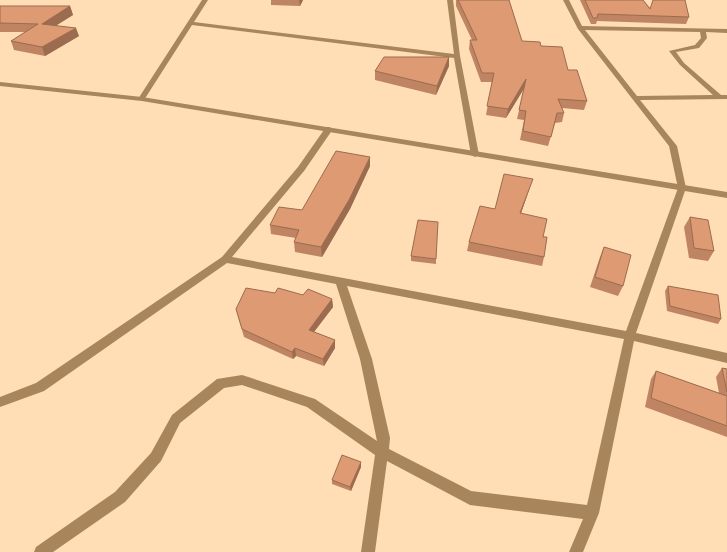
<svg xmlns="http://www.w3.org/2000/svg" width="727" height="552" viewBox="0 0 727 552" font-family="'PT Sans Narrow',sans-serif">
	<rect width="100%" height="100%" fill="#ffddb5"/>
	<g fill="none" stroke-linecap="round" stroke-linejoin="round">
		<g fill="#a8855b" fill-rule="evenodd">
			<path d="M202 0H208L194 22 454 54 447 0H453L460 56 479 155 475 157 471 155 454 58 192 25 144 100H140L138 99Z"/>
			<path d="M563 0H569L582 26 727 29V33L706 32 707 38 699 48 676 52 684 63 721 95H727V99L640 100 677 146 686 188 636 333 727 353V363L634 341 599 513 583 552H569L583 519 470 505 387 461 375 552H361L375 455 307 407 242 385 224 388 180 423 161 461 125 502 53 552H34L36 547 115 492 151 453 172 415 217 379 242 375 315 399 377 441 360 359 336 284 227 263 44 391 0 407V397L36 383 222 257 298 167 326 127H329L333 129 304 171 232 257 626 331 678 188 669 146 578 29ZM585 30 700 32 701 38 695 45 669 51 680 65 713 95 637 96ZM347 286 624 339 587 505 471 491 389 449 390 438 372 359Z"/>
		</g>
		<path fill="#a8855b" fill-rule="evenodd" d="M0 82 142 97 727 192V198L142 101 0 86Z"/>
	</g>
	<g fill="#bf8462">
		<path d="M271 0H303L300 6 271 5Z"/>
		<path d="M456 0H509L522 41 541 46 568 70 587 101 584 110 562 108 564 113 562 122 555 123 548 146 520 140 524 120 517 119 524 89 506 118 486 115 492 82H481L469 49 470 40H472L456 6Z"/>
		<path d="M580 0H643L650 8 689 17 686 24 597 21 596 24H591Z"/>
		<path d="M0 6H70L73 15 56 25 79 36 45 56 14 50 11 41 25 32H0Z"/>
		<path d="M449 57V66L436 95 375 80V71Z"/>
		<path d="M370 157V166L350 209 322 257 295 252 294 242 296 238 271 234 270 225 302 210Z"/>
		<path d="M530 187 521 213 543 237 544 257 542 266 467 251 469 242 495 209Z"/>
		<path d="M690 217 714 251 708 261 689 258 684 227Z"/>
		<path d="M604 247 623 286 618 296 590 287 600 257Z"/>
		<path d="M411 256 436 259V264L411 261Z"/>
		<path d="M668 286 721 319 718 324 667 311 665 291Z"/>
		<path d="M275 293 332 299 333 307 314 332 335 340V348L324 366 296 356 293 359 244 337 236 309Z"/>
		<path d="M722 368 727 369V437L645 407 651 379 656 371 719 393 716 377Z"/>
		<path d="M361 462V467L351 491 332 484V480Z"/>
	</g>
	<g fill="#9b6c50">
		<path d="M299 0H303L300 6Z"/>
		<path d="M70 6 73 15 46 32 42 24Z"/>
		<path d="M76 28 79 36 45 56 42 47Z"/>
		<path d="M449 57V66L436 95 437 86Z"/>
		<path d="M526 79 524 88 506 118 508 109Z"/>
		<path d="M370 157V166L350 209 322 257 321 247Z"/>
		<path d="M533 179 530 187 518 222 520 213Z"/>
		<path d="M332 299 333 307 310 337 309 330Z"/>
		<path d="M335 340V348L324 366 323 359Z"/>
		<path d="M295 348 296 356 293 359 292 352Z"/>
		<path d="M361 462V467L351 491 350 487Z"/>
	</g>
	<g fill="#de9a72" stroke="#9b6c50">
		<path d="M458 0H509L522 41 540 42 541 46 562 47 568 70H577L587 101 558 99 564 113H557L551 137 523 131 526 111 519 110 526 79 508 109 487 106 494 73H482L470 40H477Z"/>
		<path d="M585 0H643L650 9 653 0H685L689 17 598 14 597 18H593Z"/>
		<path d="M0 6H70L42 24 76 28 42 47 11 41 38 24 0 23Z"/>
		<path d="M384 57H449L437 86 375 71Z"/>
		<path d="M336 151 370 157 349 200 321 247 294 242 299 230 270 225 279 207 302 210Z"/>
		<path d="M504 174 533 179 520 213 547 219 543 237H547L544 257 469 242 480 206 495 209Z"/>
		<path d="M690 217 708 220 714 251 694 248Z"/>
		<path d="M418 220 438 222 436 259 411 256Z"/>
		<path d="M604 247 631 255 623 286 595 277Z"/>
		<path d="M668 286 718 295 721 319 670 306Z"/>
		<path d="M246 288 275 293 278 288 303 295 308 289 332 299 309 330 335 340 323 359 295 348 292 352 242 329 236 309Z"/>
		<path d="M722 368 727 369V392Z"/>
		<path d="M656 371 727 396V426L651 398Z"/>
		<path d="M342 455 361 462 350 487 332 480Z"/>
	</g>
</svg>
